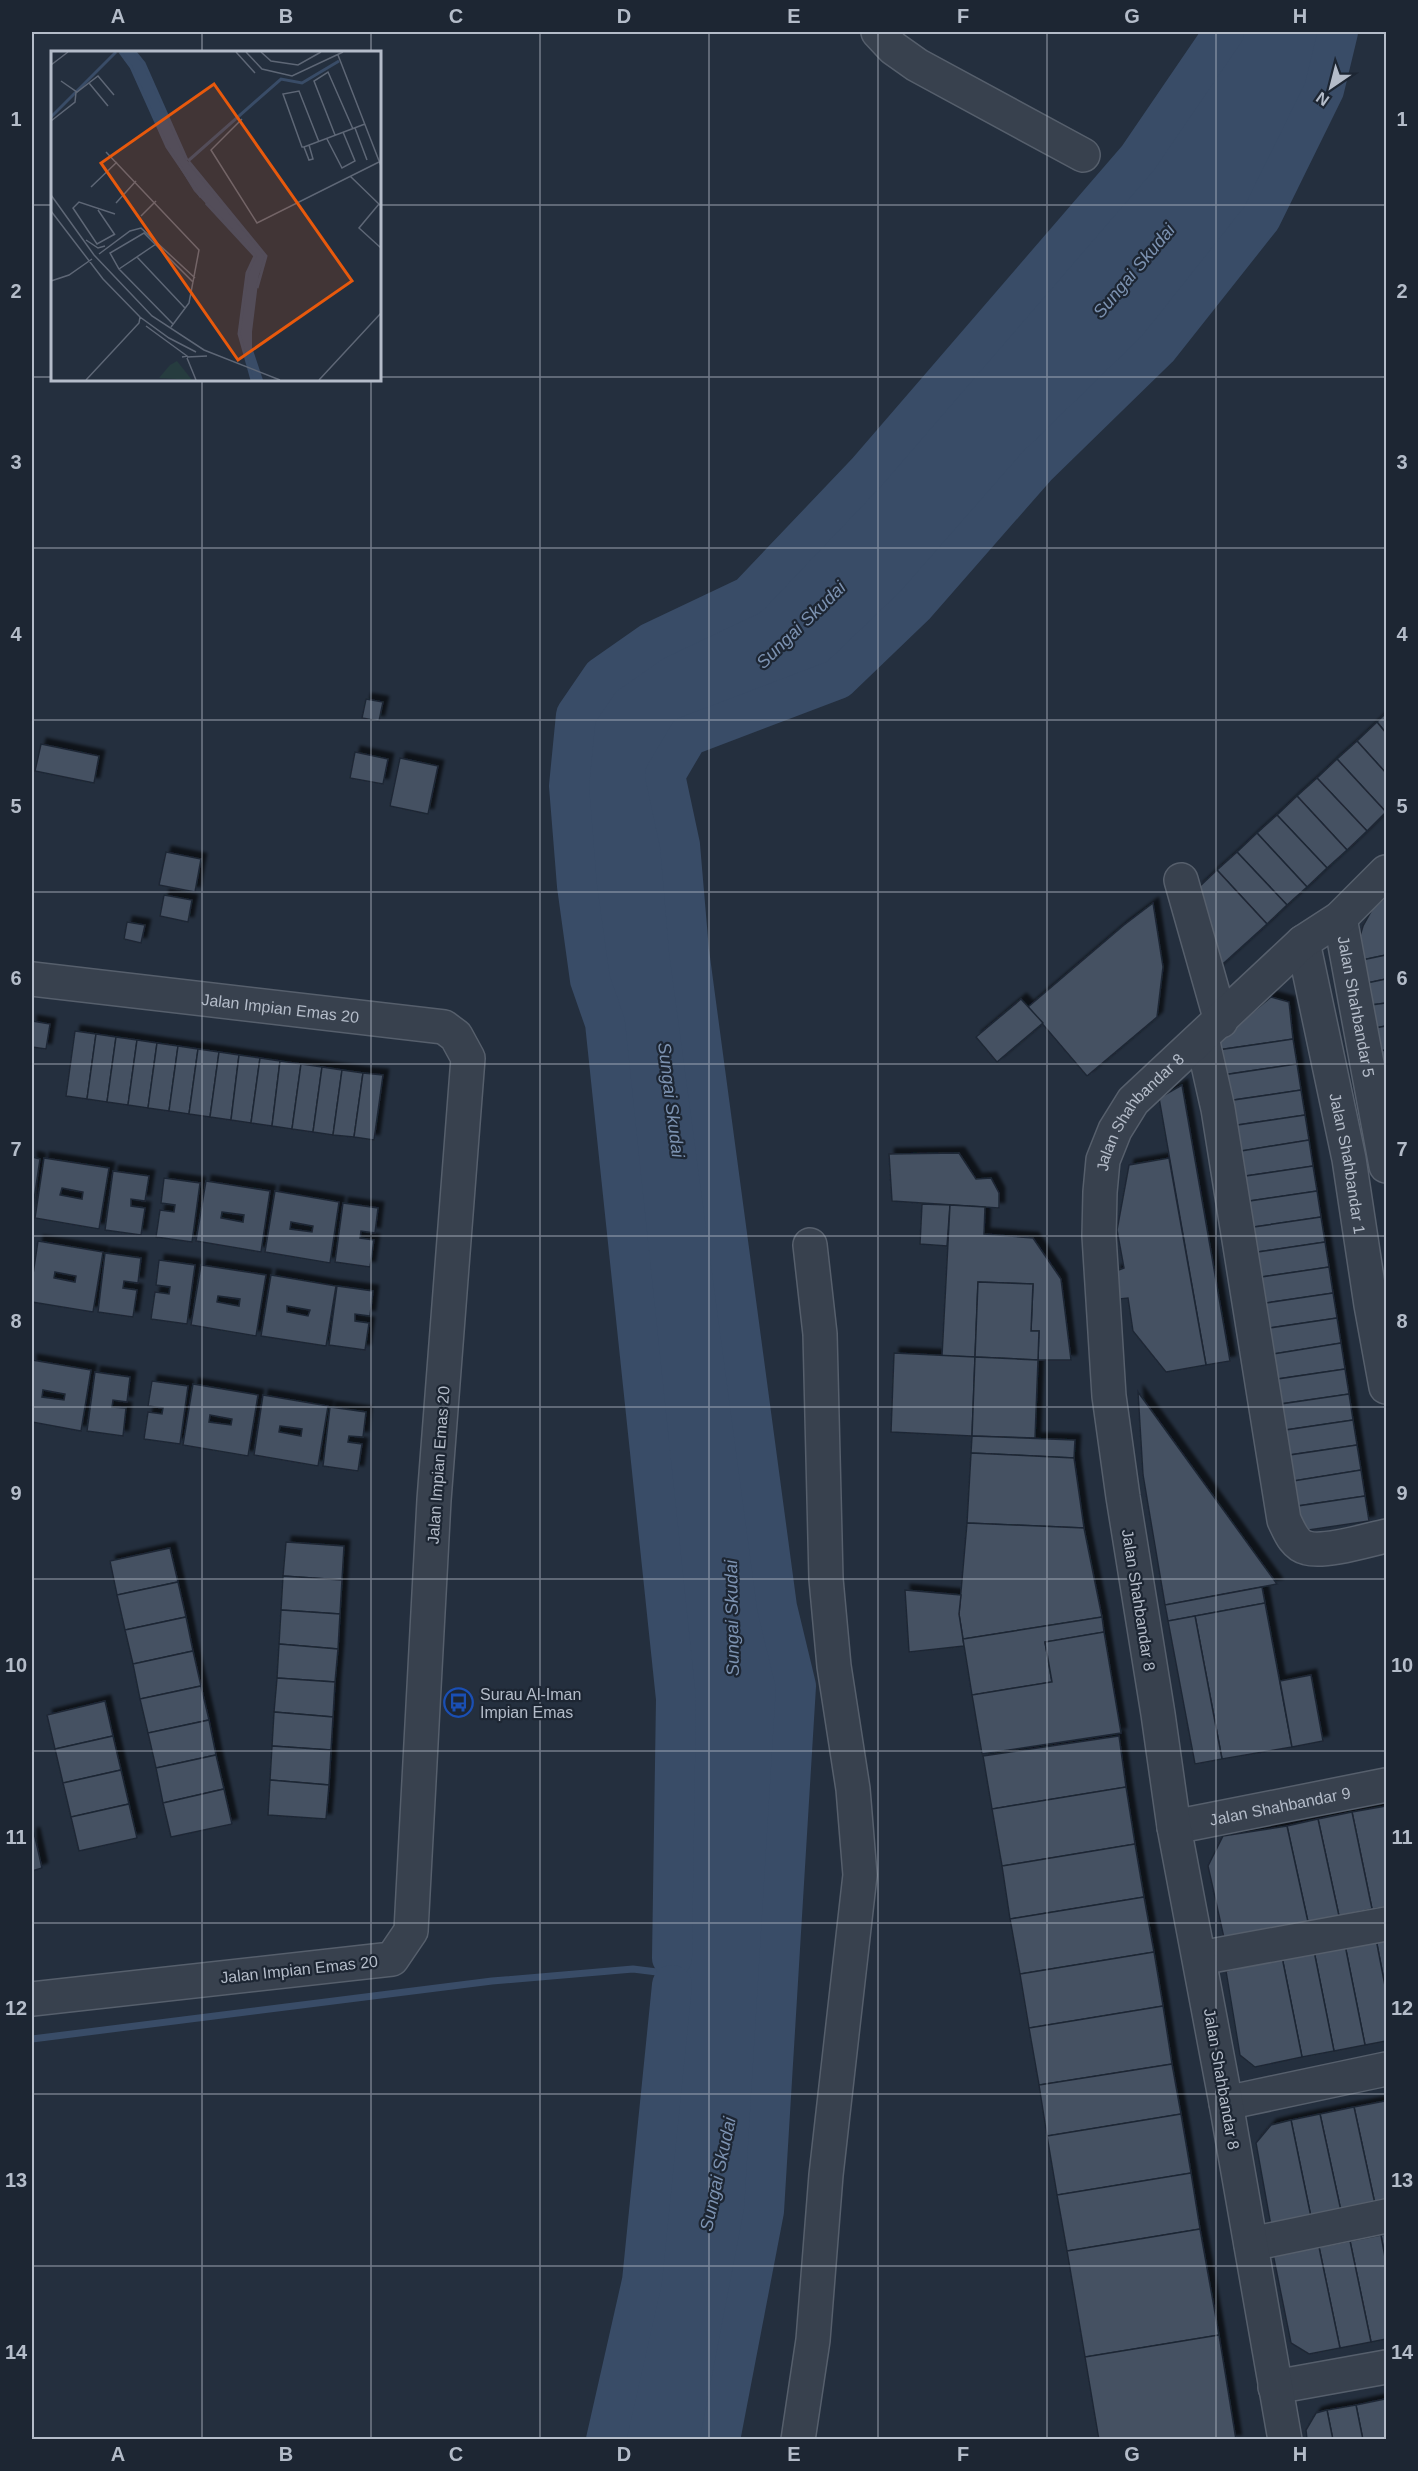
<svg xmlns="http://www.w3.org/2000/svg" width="1418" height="2471" viewBox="0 0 1418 2471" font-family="Helvetica,sans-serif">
	<defs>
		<filter id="shadow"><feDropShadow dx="5.5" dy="-5.5" stdDeviation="1.5" flood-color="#0009"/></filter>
	</defs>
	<rect width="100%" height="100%" fill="#242f3e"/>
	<path fill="#394c67" d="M1224 32H1338L1324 90 1261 218 1158 348 1036 467 915 605 838 679 688 736 665 775 680 845 689 951 777 1607 796 1686 764 2211 720 2439H606L642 2281 672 1985 676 1699 605 1023 590 980 577 886 569 786 576 715 602 677 652 642 749 596 867 472 1138 158Z"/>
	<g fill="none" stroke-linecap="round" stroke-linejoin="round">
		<path stroke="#394c67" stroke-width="7" d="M32 2039 492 1981 633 1969 681 1975"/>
		<g stroke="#394c67" stroke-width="40">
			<path d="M672 1958 676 1699 605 1023 590 980 577 886 569 786 576 715 602 677 652 642 749 596 867 472 1138 158 1224 32"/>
			<path d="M606 2440 642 2281 672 1985"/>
			<path d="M720 2440 764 2211 796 1686 777 1607 689 951 680 845 665 775 688 736 838 679 915 605 1036 467 1158 348 1261 218 1324 90 1338 32"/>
		</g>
	</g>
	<g fill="#455162" stroke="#1f2835" stroke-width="1.5" fill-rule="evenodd" filter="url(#shadow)">
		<path d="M366 699 383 702 379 721 362 718Z"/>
		<path d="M1386 713V733L1377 722Z"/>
		<path d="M1377 722 1386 733V773L1357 741Z"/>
		<path d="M1357 741 1386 773V812L1337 759Z"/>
		<path d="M41 744 99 756 94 783 35 771Z"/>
		<path d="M355 752 388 759 383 784 350 778Z"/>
		<path d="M400 758 438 766 428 814 390 806Z"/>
		<path d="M1337 759 1386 812 1367 831 1317 778Z"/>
		<path d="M1317 778 1367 831 1347 850 1297 796Z"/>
		<path d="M1297 796 1347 850 1327 868 1277 815Z"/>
		<path d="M1277 815 1327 868 1307 887 1257 833Z"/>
		<path d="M1257 833 1307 887 1287 905 1237 852Z"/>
		<path d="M166 852 201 859 195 892 159 885Z"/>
		<path d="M1237 852 1287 905 1267 924 1217 870Z"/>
		<path d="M1217 870 1267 924 1215 971 1198 888Z"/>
		<path d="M164 895 192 900 188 922 160 916Z"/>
		<path d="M1386 897V955L1362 960 1358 943 1363 926 1373 908Z"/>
		<path d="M1153 903 1163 967 1157 1017 1087 1076 1028 1007 1124 925Z"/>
		<path d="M127 922 145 925 141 943 124 939Z"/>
		<path d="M1386 955V979L1367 983 1362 960Z"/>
		<path d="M1386 979V1003L1371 1005 1367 983Z"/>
		<path d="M1271 997 1289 1002 1293 1039 1218 1050 1217 1042Z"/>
		<path d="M1021 999 1043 1023 997 1062 976 1037Z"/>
		<path d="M1386 1003V1026L1375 1028 1371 1005Z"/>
		<path d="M32 1021 50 1024 46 1049 32 1047Z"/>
		<path d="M1386 1026V1050L1380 1051 1375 1028Z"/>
		<path d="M75 1031 96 1034 87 1099 66 1096Z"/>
		<path d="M96 1034 116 1037 107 1102 87 1099Z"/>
		<path d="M116 1037 137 1040 128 1105 107 1102Z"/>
		<path d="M1293 1039 1297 1064 1223 1075 1218 1050Z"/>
		<path d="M137 1040 157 1043 148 1108 128 1105Z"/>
		<path d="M157 1043 178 1046 169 1111 148 1108Z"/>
		<path d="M178 1046 198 1049 189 1114 169 1111Z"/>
		<path d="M198 1049 219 1052 210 1117 189 1114Z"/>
		<path d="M1386 1050V1073L1384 1074 1380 1051Z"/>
		<path d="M219 1052 239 1055 231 1120 210 1117Z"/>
		<path d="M239 1055 260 1058 251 1123 231 1120Z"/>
		<path d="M260 1058 280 1061 272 1126 251 1123Z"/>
		<path d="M280 1061 301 1064 292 1129 272 1126Z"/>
		<path d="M301 1064 322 1067 313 1132 292 1129Z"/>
		<path d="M1297 1064 1301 1090 1227 1101 1223 1075Z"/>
		<path d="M322 1067 342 1070 333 1135 313 1132Z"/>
		<path d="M342 1070 363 1073 354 1137 333 1135Z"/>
		<path d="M363 1073 383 1075 374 1140 354 1137Z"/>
		<path d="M1182 1085 1230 1361 1206 1365 1159 1098Z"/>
		<path d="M1301 1090 1305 1115 1231 1126 1227 1101Z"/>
		<path d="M1305 1115 1309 1140 1235 1152 1231 1126Z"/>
		<path d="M1309 1140 1313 1166 1239 1177 1235 1152Z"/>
		<path d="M959 1153 976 1179 991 1178 999 1193V1208L892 1201 889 1154Z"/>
		<path d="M32 1157 40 1159 32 1213Z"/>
		<path d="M44 1158 109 1168 99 1229 35 1218ZM62 1188 83 1192 82 1199 60 1195Z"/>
		<path d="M1169 1158 1206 1365 1166 1372 1133 1331 1128 1298 1119 1299 1116 1271 1124 1268 1117 1230 1129 1165Z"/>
		<path d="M1313 1166 1317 1191 1243 1202 1239 1177Z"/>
		<path d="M113 1171 149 1176 145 1201 131 1199V1206L145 1208 141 1235 105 1230Z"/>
		<path d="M164 1178 200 1183 192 1242 156 1237 160 1210 174 1212 175 1205 161 1203Z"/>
		<path d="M206 1181 270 1191 261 1252 196 1241ZM222 1212 244 1215 243 1222 221 1218Z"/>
		<path d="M275 1191 339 1202 330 1263 265 1252ZM291 1222 313 1226 312 1232 290 1229Z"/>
		<path d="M1317 1191 1321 1217 1247 1228 1243 1202Z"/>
		<path d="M343 1203 378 1208 375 1233 361 1231 360 1238 374 1240 370 1267 335 1262Z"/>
		<path d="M922 1204 950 1205 947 1246 920 1244Z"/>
		<path d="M950 1205 985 1207 984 1234 1033 1238 1061 1279 1071 1360H1038L1039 1331H1031L1033 1284 978 1282 975 1357 942 1356Z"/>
		<path d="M1321 1217 1325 1242 1251 1253 1247 1228Z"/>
		<path d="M38 1241 103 1252 93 1312 32 1302V1281ZM55 1272 76 1276 75 1282 54 1278Z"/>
		<path d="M1325 1242 1329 1267 1255 1278 1251 1253Z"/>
		<path d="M105 1253 141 1258 138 1283 124 1281 123 1288 137 1290 133 1317 98 1312Z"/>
		<path d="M159 1260 195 1265 187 1324 151 1319 155 1292 169 1294 170 1287 156 1285Z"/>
		<path d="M201 1265 266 1275 256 1336 191 1325ZM218 1296 240 1299 239 1306 217 1302Z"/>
		<path d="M1329 1267 1333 1293 1259 1304 1255 1278Z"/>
		<path d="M271 1275 336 1286 326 1346 261 1336ZM287 1306 310 1310 308 1316 287 1312Z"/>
		<path d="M978 1282 1033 1284 1031 1331H1039L1038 1360 975 1357Z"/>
		<path d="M337 1286 373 1291 370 1316 355 1314V1321L369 1323 365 1350 329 1345Z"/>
		<path d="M1333 1293 1337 1318 1263 1329 1259 1304Z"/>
		<path d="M1337 1318 1341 1343 1267 1355 1263 1329Z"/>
		<path d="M1341 1343 1345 1369 1271 1380 1267 1355Z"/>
		<path d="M894 1353 975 1357 972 1436 891 1432Z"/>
		<path d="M975 1357 1038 1360 1035 1438 972 1436Z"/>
		<path d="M32 1360 91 1370 81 1431 32 1422ZM43 1390 65 1394 64 1400 42 1397Z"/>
		<path d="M1345 1369 1349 1394 1274 1405 1271 1380Z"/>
		<path d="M95 1372 130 1377 127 1402 113 1400 112 1407 126 1408 123 1436 87 1431Z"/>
		<path d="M152 1381 188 1386 180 1444 144 1439 148 1412 162 1414 163 1408 148 1406Z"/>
		<path d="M193 1384 258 1395 248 1456 183 1445ZM210 1415 232 1419 231 1425 209 1422Z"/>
		<path d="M1138 1392 1277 1584 1165 1605 1143 1475Z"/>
		<path d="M1349 1394 1353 1420 1279 1431 1274 1405Z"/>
		<path d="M263 1395 328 1406 318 1466 254 1455ZM280 1426 302 1429 301 1436 279 1432Z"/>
		<path d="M330 1407 366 1412 363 1437 349 1436 348 1442 362 1444 358 1471 323 1466Z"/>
		<path d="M1353 1420 1357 1445 1283 1456 1279 1431Z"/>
		<path d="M972 1436 1075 1440 1074 1458 971 1453Z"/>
		<path d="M1357 1445 1361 1470 1287 1482 1283 1456Z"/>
		<path d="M971 1453 1074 1458 1084 1528 967 1523Z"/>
		<path d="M1361 1470 1365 1496 1291 1507 1287 1482Z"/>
		<path d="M1365 1496 1369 1521 1295 1532 1291 1507Z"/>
		<path d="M967 1523 1084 1528 1102 1617 963 1639 959 1614Z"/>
		<path d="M286 1542 344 1546 342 1580 283 1576Z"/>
		<path d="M170 1548 178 1582 117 1595 110 1561Z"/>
		<path d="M283 1576 342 1580 340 1614 281 1610Z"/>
		<path d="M178 1582 186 1617 125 1630 117 1595Z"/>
		<path d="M1262 1587 1265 1603 1168 1621 1165 1605Z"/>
		<path d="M905 1590 961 1595 959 1614 964 1646 909 1652Z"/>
		<path d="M1265 1603 1292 1747 1222 1759 1195 1616Z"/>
		<path d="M281 1610 340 1614 338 1649 279 1644Z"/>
		<path d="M1195 1616 1222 1759 1195 1764 1168 1621Z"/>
		<path d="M186 1617 193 1651 133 1664 125 1630Z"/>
		<path d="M1102 1617 1104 1632 1045 1642 1052 1682 972 1695 963 1639Z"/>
		<path d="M1104 1632 1121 1733 982 1754 972 1695 1052 1682 1045 1642Z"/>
		<path d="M279 1644 338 1649 335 1682 277 1678Z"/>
		<path d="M193 1651 201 1686 140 1699 133 1664Z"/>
		<path d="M1311 1675 1323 1741 1292 1747 1280 1681Z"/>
		<path d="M277 1678 335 1682 333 1717 274 1712Z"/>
		<path d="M201 1686 209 1720 148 1733 140 1699Z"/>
		<path d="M105 1701 113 1736 55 1749 47 1715Z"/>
		<path d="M274 1712 333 1717 331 1750 272 1746Z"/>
		<path d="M209 1720 216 1755 156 1768 148 1733Z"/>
		<path d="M113 1736 121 1770 63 1783 55 1749Z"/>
		<path d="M1119 1736 1126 1787 992 1809 983 1756Z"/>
		<path d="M272 1746 331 1750 329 1785 270 1780Z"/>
		<path d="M216 1755 224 1789 163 1803 156 1768Z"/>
		<path d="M121 1770 129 1804 71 1817 63 1783Z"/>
		<path d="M270 1780 329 1785 326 1819 268 1815Z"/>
		<path d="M1126 1787 1135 1844 1002 1866 992 1809Z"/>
		<path d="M224 1789 232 1824 171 1837 163 1803Z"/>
		<path d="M129 1804 137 1838 79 1851 71 1817Z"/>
		<path d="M1386 1806V1907L1372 1909 1352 1812Z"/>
		<path d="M1352 1812 1372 1909 1339 1916 1318 1819Z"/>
		<path d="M1318 1819 1339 1916 1308 1922 1287 1826Z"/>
		<path d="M1287 1826 1308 1922 1224 1938 1208 1866 1223 1836Z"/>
		<path d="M34 1833 42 1868 32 1871V1834Z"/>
		<path d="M1135 1844 1144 1897 1010 1919 1002 1866Z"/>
		<path d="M1144 1897 1154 1952 1020 1974 1010 1919Z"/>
		<path d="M1386 1937V1991L1376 1939Z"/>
		<path d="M1376 1939 1386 1991V2041L1365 2045 1345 1945Z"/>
		<path d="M1345 1945 1365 2045 1334 2051 1314 1951Z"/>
		<path d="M1314 1951 1334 2051 1302 2057 1282 1957Z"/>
		<path d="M1154 1952 1163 2006 1029 2028 1020 1974Z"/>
		<path d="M1282 1957 1302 2057 1255 2067 1240 2055 1226 1971Z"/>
		<path d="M1163 2006 1172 2064 1039 2085 1029 2028Z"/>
		<path d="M1172 2064 1181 2114 1047 2136 1039 2085Z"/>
		<path d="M1385 2101 1386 2201 1375 2204 1354 2107Z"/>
		<path d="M1354 2107 1375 2204 1341 2211 1320 2114Z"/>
		<path d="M1181 2114 1191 2173 1057 2195 1047 2136Z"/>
		<path d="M1320 2114 1341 2211 1311 2217 1291 2120Z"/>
		<path d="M1291 2120 1311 2217 1271 2226 1256 2143 1271 2125Z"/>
		<path d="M1191 2173 1200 2229 1067 2251 1057 2195Z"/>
		<path d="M1200 2229 1219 2335 1085 2357 1067 2251Z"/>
		<path d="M1386 2234V2263L1381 2235Z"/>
		<path d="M1381 2235 1386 2263V2339L1371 2342 1350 2241Z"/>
		<path d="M1350 2241 1371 2342 1340 2348 1319 2247Z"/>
		<path d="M1319 2247 1340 2348 1309 2354 1291 2343 1273 2254Z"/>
		<path d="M1219 2335 1236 2440H1099L1085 2357Z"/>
		<path d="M1385 2399 1386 2440H1363L1356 2405Z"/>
		<path d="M1356 2405 1363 2440H1333L1327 2410Z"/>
		<path d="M1327 2410 1333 2440H1307L1306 2430 1316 2413Z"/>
	</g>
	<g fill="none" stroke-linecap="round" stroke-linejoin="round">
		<defs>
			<g id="minor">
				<path d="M878 32 893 48 917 65 1083 155"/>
				<path d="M1181 880 1221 1021"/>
				<path id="s1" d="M1340 918 1386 1166"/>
				<path id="s2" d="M1303 942 1349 1159 1371 1305 1386 1387"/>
				<path id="s3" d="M32 979 444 1027 456 1036 468 1058 434 1500 411 1931 392 1959 32 1999"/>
				<path d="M1202 1038 1218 1109 1284 1520C1289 1530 1294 1545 1307 1548 1325 1553 1368 1540 1386 1536"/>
				<path id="s4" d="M1174 1827 1386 1785"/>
				<path d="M1200 1958 1386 1924"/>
				<path d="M1226 2103 1386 2069"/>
				<path d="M1251 2244 1386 2216"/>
				<path d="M1275 2387 1386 2367"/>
				<path d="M798 2440 813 2340 826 2175 860 1875 853 1789 834 1666 826 1579 820 1334 810 1245"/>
				<path id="s5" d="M1285 2440 1226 2103 1174 1827 1158 1714 1123 1497 1109 1396 1099 1236 1100 1192 1103 1160 1115 1130 1133 1101 1303 942 1340 918 1386 872"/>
			</g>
		</defs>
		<use href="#minor" stroke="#565f6c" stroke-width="36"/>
		<use href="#minor" stroke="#38414e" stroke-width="33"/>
	</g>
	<path fill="none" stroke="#b4bcc9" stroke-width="1.5" stroke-opacity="0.55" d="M202 32V52M371 32V52M540 32V2440M709 32V2440M878 32V2440M1047 32V2440M1216 32V2440M32 205H52M380 205H1386M32 377H52M380 377H1386M202 380V2440M371 380V2440M32 548H1386M32 720H1386M32 892H1386M32 1064H1386M32 1236H1386M32 1407H1386M32 1579H1386M32 1751H1386M32 1923H1386M32 2094H1386M32 2266H1386"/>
	<defs>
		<symbol id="bus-ring" viewBox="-11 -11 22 22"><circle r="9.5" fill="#1d2633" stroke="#1a4fb4" stroke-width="1.5"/><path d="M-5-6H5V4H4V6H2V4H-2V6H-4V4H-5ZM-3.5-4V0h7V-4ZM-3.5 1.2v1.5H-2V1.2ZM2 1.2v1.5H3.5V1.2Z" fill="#1a4fb4"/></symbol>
	</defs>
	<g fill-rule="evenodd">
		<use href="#bus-ring" x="442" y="1686" width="33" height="33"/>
	</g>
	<g text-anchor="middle" stroke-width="4.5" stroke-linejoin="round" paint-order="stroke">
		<g font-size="16" fill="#b4bcc9" stroke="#1d2633">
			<text dy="6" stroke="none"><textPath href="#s1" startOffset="90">Jalan Shahbandar 5</textPath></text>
			<text dy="6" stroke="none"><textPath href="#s3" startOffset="250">Jalan Impian Emas 20</textPath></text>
			<text dy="6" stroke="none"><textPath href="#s5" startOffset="1356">Jalan Shahbandar 8</textPath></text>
			<text dy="6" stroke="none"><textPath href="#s2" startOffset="226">Jalan Shahbandar 1</textPath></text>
			<text transform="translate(438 1465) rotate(-86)" y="6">Jalan Impian Emas 20</text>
			<text transform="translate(1139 1600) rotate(81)" y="6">Jalan Shahbandar 8</text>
			<text dy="6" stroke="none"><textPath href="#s4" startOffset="108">Jalan Shahbandar 9</textPath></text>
			<text transform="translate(299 1969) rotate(-6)" y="6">Jalan Impian Emas 20</text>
			<text transform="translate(1222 2079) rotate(80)" y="6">Jalan Shahbandar 8</text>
		</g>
		<g font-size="16" fill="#b4bcc9" stroke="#1d2633" text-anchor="start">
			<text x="480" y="1700">Surau Al-Iman<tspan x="480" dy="18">Impian Emas</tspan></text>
		</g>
		<g font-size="18" font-style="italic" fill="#7c92b1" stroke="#1d2633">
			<text transform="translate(1134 271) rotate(-50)" y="6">Sungai Skudai</text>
			<text transform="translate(801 625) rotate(-44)" y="6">Sungai Skudai</text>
			<text transform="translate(671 1100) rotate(83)" y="6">Sungai Skudai</text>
			<text transform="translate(732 1618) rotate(-91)" y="6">Sungai Skudai</text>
			<text transform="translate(718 2174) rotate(-78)" y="6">Sungai Skudai</text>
		</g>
	</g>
	<g transform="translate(51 51)">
		<rect width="330" height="330" fill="#242f3e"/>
		<path d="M126 310 141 329 108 327 119 314Z" fill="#263c3f"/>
		<path d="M69 1H84L93 12 136 109 215 205 208 224 201 281V296L212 329H201L188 283 196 222 204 205 143 140 116 96 80 16Z" fill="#394c67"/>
		<path fill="none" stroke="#394c67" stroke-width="3" d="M69 1 80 16 116 96 150 146M84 1 93 12 136 109M0 66 65 1M137 110 230 28 251 32 288 10M138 111 215 205 206 237M155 152 204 205 196 222 188 283 201 329"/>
		<path fill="none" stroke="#5e6776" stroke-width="1.5" d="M185 1 204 22M195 1 211 18 241 25 292 1M210 1 220 10 247 14 270 1M287 4 330 115M0 14 17 1M10 30 26 41 47 25 63 44M38 32 57 55M191 68 160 99 206 172 330 110M0 70 24 51 25 41M304 77 316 109M284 84 263 30 277 21 302 78M276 88 291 117 304 110 292 81M268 91 248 40 232 43 251 96H253L314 73M253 96 258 109 262 108 258 94M55 101 148 199 138 252 120 276M299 125 330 155M40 136 66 111M0 144 43 204 101 265 153 299 229 329M65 152 85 130M328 153 308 177 330 197M47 159 64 184M0 160 52 228 89 266 118 287 145 301M90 165 105 150M64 183 46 193 22 157 28 151 64 163M35 189 47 197 54 195M48 203 79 180 90 177 144 227M86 206 134 257M68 218 105 193M0 230 18 224 41 208M122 273 68 218 59 202 93 182 142 231M95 275 136 305 131 306M136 306 156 305M136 307 145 329M35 329 88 272 89 266M268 329 330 262"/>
		<path fill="#e8590c" fill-opacity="0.15" stroke="#e8590c" stroke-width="3" d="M163 33 301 230 187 309 50 112Z"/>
		<rect width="330" height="330" fill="none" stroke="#b4bcc9" stroke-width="3"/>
	</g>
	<rect width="1418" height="2471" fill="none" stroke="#1d2633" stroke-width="66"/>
	<g transform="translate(1331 87) rotate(215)" stroke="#1d2633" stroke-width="4.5" paint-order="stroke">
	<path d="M0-4.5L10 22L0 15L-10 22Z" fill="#b4bcc9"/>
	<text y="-9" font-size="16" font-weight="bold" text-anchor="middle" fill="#b4bcc9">N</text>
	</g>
	<rect x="33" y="33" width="1352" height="2405" fill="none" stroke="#b4bcc9" stroke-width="2"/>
	<g font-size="20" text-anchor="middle" font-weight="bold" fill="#b4bcc9">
		<text x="118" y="23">A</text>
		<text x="286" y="23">B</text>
		<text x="456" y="23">C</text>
		<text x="624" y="23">D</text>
		<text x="794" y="23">E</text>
		<text x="963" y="23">F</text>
		<text x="1132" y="23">G</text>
		<text x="1300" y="23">H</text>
		<text x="16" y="126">1</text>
		<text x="1402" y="126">1</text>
		<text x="16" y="298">2</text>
		<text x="1402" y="298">2</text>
		<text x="16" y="469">3</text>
		<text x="1402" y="469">3</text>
		<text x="16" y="641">4</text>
		<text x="1402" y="641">4</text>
		<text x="16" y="813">5</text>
		<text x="1402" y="813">5</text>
		<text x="16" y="985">6</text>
		<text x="1402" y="985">6</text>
		<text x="16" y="1156">7</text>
		<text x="1402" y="1156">7</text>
		<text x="16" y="1328">8</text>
		<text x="1402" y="1328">8</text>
		<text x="16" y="1500">9</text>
		<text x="1402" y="1500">9</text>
		<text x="16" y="1672">10</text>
		<text x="1402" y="1672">10</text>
		<text x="16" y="1844">11</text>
		<text x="1402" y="1844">11</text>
		<text x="16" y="2015">12</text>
		<text x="1402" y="2015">12</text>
		<text x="16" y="2187">13</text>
		<text x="1402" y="2187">13</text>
		<text x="16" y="2359">14</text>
		<text x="1402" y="2359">14</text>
		<text x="118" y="2461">A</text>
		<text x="286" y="2461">B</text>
		<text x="456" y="2461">C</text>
		<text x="624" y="2461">D</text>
		<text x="794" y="2461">E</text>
		<text x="963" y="2461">F</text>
		<text x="1132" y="2461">G</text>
		<text x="1300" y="2461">H</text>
	</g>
</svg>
